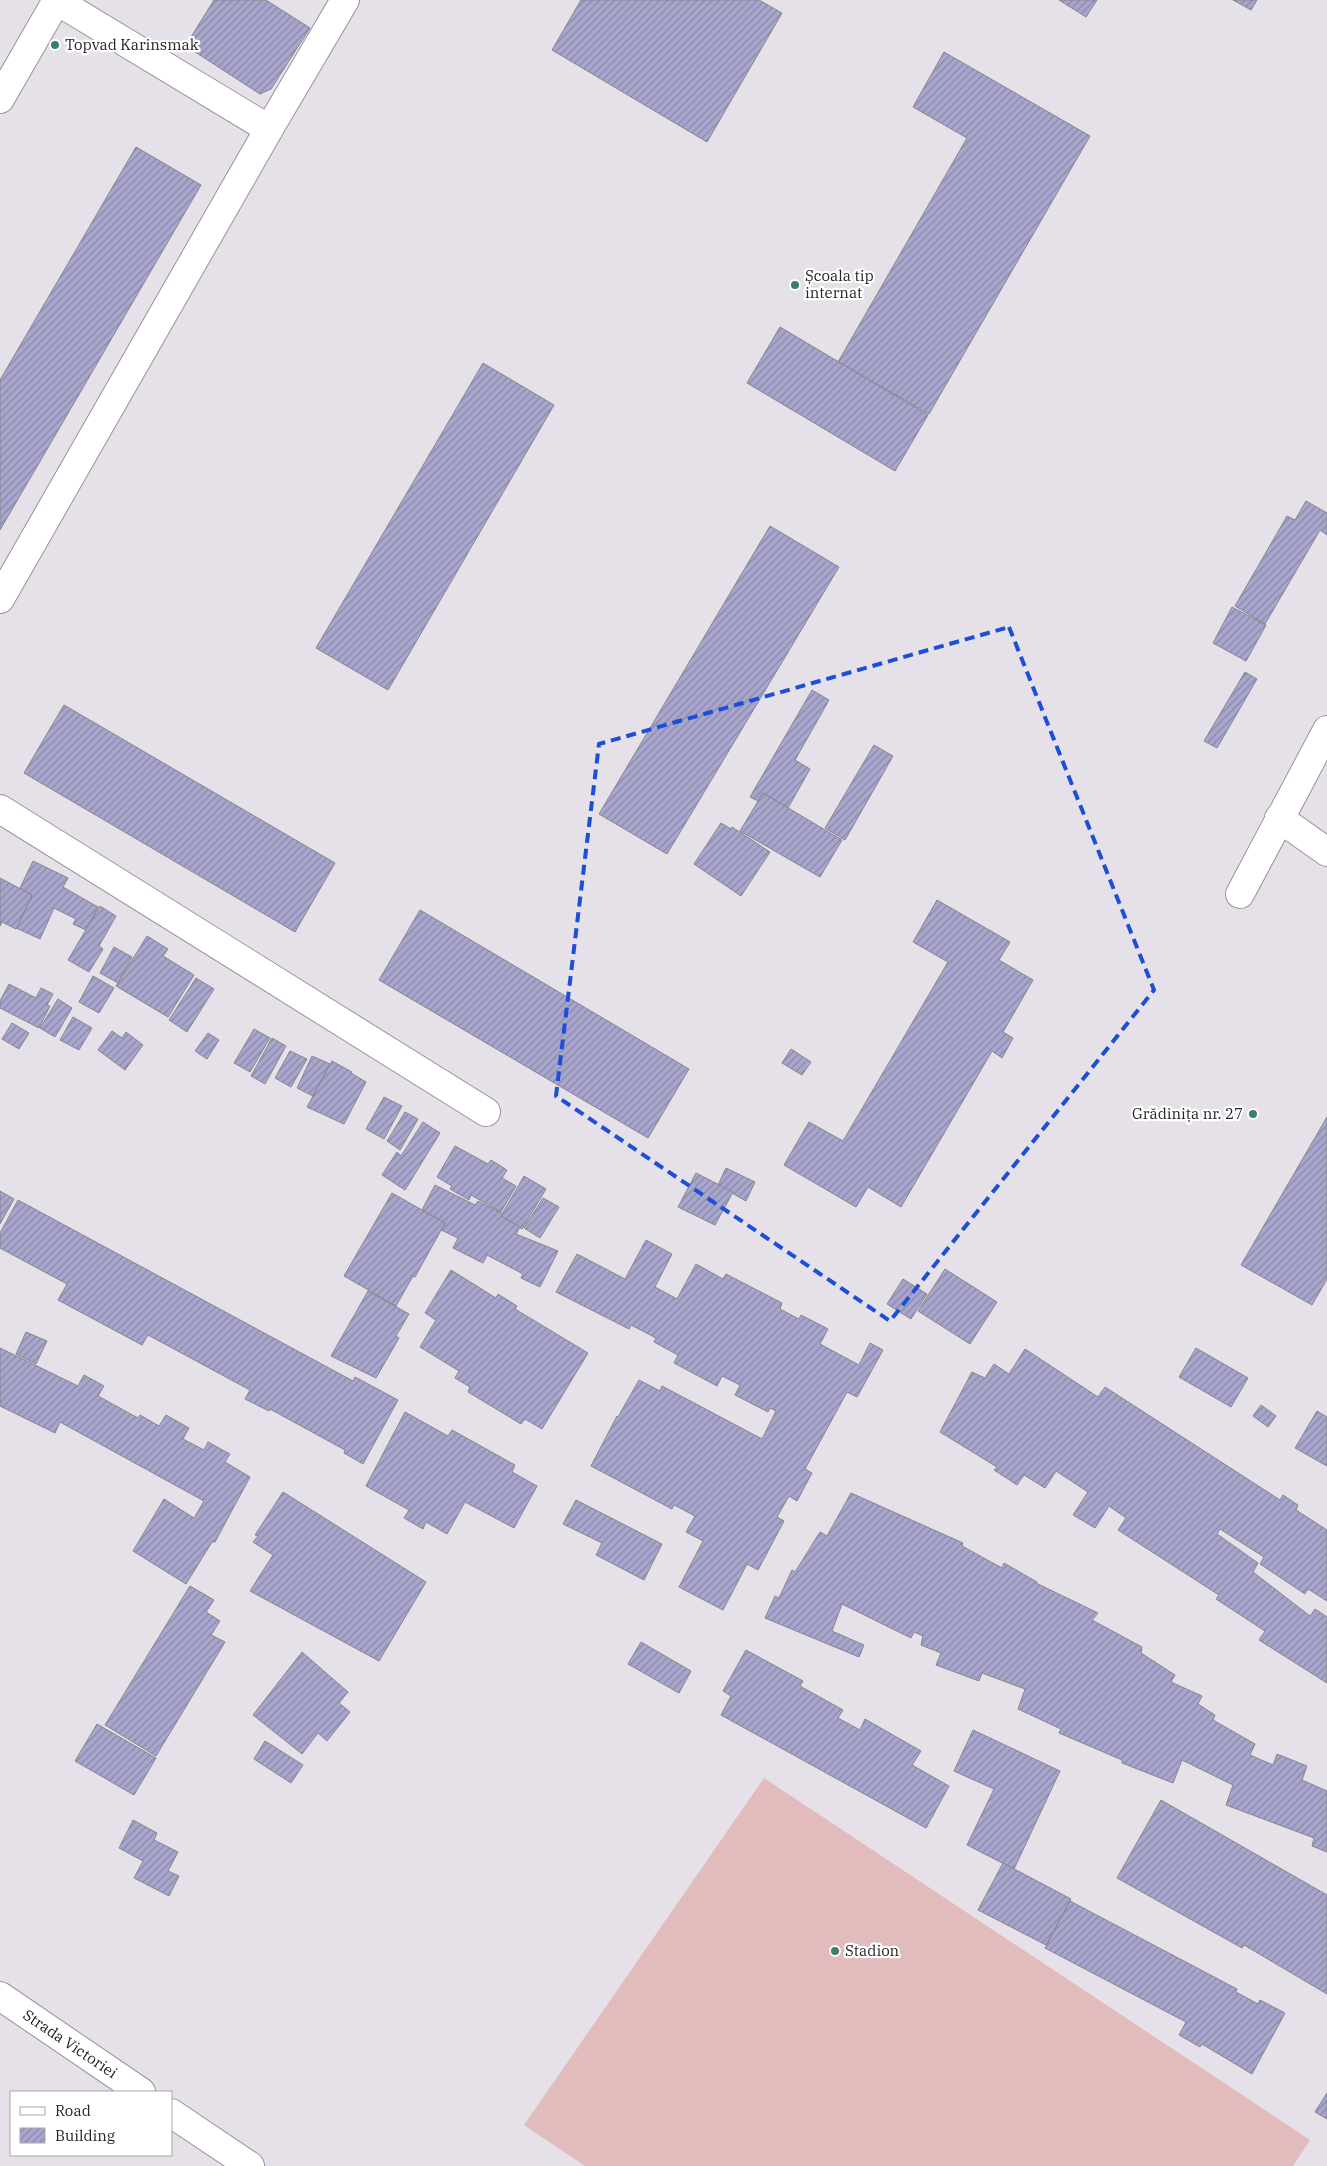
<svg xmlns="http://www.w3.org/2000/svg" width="1327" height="2166" viewBox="0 0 1327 2166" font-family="'IBM Plex Serif',serif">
	<defs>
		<pattern id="building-hatch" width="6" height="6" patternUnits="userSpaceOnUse" patternTransform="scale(1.25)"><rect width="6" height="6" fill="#a9a6ce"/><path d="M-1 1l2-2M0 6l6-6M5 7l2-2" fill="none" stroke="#8987a7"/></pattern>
	</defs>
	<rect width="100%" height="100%" fill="#e6e0e8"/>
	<path fill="#e2bbbd" d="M764 1778 1310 2140 1293 2166H585L524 2125Z"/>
	<g fill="url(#building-hatch)" stroke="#86868d">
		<path d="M214 0H266L310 28 271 89 260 94 192 50 191 37Z"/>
		<path d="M581 0H759L782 13 707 142 552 50Z"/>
		<path d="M1059 0H1097L1086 17Z"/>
		<path d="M1233 0H1257L1251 10Z"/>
		<path d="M944 52 1090 136 929 414 838 362 967 138 913 107Z"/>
		<path d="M136 147 201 185 0 530V380Z"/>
		<path d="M780 327 928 415 895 471 747 383Z"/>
		<path d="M483 363 554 405 388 690 316 648Z"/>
		<path d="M1306 501 1327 513V535L1320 530 1265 624 1235 606 1287 516 1295 520Z"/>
		<path d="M770 526 839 567 667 854 599 814Z"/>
		<path d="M1232 607 1266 625 1246 661 1213 643Z"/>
		<path d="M1245 672 1257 679 1217 748 1204 741Z"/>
		<path d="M812 690 829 700 795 760 810 769 788 808 763 793 758 801 750 797Z"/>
		<path d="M64 705 335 863 295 932 24 773Z"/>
		<path d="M874 745 893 756 845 840 825 828Z"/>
		<path d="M763 793 842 840 820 877 740 831Z"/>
		<path d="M721 823 731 829 732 827 770 852 741 896 694 864Z"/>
		<path d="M33 861 68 878 63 887 98 907 86 930 73 924 76 919 54 908 40 939 16 928 32 895 21 890 22 889 20 888Z"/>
		<path d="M0 878 32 895 16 929 2 922 0 926Z"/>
		<path d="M937 900 1010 942 999 960 1033 980 1003 1032 1013 1038 1002 1058 992 1051 901 1207 868 1187 856 1207 784 1165 809 1122 843 1141 948 962 913 942Z"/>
		<path d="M100 906 116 916 99 946 103 949 89 972 68 960Z"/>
		<path d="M420 910 689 1069 648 1138 379 980Z"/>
		<path d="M147 936 168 949 163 956 194 975 168 1017 116 986Z"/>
		<path d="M114 947 132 957 118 983 100 973Z"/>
		<path d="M93 976 114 988 99 1013 79 1002Z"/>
		<path d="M196 978 214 989 187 1032 169 1020Z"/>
		<path d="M9 984 36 998 41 988 53 994 47 1005 50 1006 39 1028 0 1008V1001Z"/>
		<path d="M58 999 72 1008 55 1037 40 1028Z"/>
		<path d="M73 1017 92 1028 79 1050 60 1040Z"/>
		<path d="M12 1023 29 1033 19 1049 2 1039Z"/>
		<path d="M254 1029 270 1038 250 1072 234 1063Z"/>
		<path d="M112 1031 122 1038 126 1032 143 1045 125 1070 98 1050Z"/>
		<path d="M208 1033 219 1040 207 1059 195 1051Z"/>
		<path d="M272 1038 286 1046 265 1084 251 1076Z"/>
		<path d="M791 1049 811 1062 802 1075 782 1063Z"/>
		<path d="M290 1051 307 1059 291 1087 275 1078Z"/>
		<path d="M312 1056 330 1064 313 1096 297 1088Z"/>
		<path d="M332 1061 352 1072 351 1073 366 1082 344 1124 307 1107Z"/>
		<path d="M384 1097 402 1106 384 1139 366 1129Z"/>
		<path d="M405 1112 418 1119 400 1150 387 1141Z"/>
		<path d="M1327 1117V1279L1312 1305 1241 1265Z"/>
		<path d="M423 1122 440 1133 405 1190 382 1175 397 1152 401 1156Z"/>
		<path d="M455 1146 488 1164 491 1160 507 1170 502 1178 516 1186 501 1212 471 1195 469 1200 450 1189 452 1186 437 1177Z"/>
		<path d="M726 1168 755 1182 746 1201 718 1185Z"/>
		<path d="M696 1173 733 1192 715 1225 678 1207Z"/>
		<path d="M524 1176 546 1189 522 1229 501 1216Z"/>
		<path d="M435 1185 475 1205 478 1201 503 1214 501 1216 520 1227 516 1234 558 1251 540 1287 521 1278 523 1274 487 1255 483 1263 453 1248 458 1238 441 1230 445 1223 422 1210Z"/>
		<path d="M0 1191 14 1199 0 1224Z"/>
		<path d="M392 1193 445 1223 415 1277 413 1276 396 1306 344 1276Z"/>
		<path d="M543 1198 559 1207 540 1238 524 1228Z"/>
		<path d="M18 1200 353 1381 355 1377 398 1400 363 1464 344 1453 345 1450 270 1409 269 1411 245 1399 250 1390 148 1335 142 1345 58 1300 67 1284 0 1248V1233Z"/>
		<path d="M646 1240 672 1254 655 1287 677 1299 696 1264 723 1279 726 1274 782 1303 780 1309 799 1319 801 1315 828 1329 820 1344 859 1365 870 1343 883 1350 857 1397 847 1392 805 1469 812 1473 797 1501 789 1496 777 1517 784 1521 758 1570 747 1564 723 1610 679 1587 703 1541 686 1532 695 1516 674 1505 672 1509 591 1466 617 1416 618 1417 639 1380 660 1391 662 1386 762 1439 776 1411 770 1408 768 1412 735 1395 740 1385 722 1376 717 1386 674 1363 678 1355 654 1342 656 1338 631 1325 629 1329 556 1292 577 1254 625 1279Z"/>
		<path d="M945 1269 997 1302 970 1344 918 1311Z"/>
		<path d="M451 1270 496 1298 498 1294 517 1306 515 1309 588 1353 542 1429 525 1419 521 1424 468 1392 470 1387 455 1378 459 1371 420 1347 436 1320 425 1313Z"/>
		<path d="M903 1279 927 1294 911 1319 887 1304Z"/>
		<path d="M368 1291 409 1314 396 1336 399 1338 376 1378 331 1356Z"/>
		<path d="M26 1332 47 1341 36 1364 16 1354Z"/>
		<path d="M0 1348 78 1386 84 1375 104 1386 98 1396 138 1418 140 1415 159 1426 166 1415 189 1428 183 1439 204 1450 208 1442 230 1454 225 1462 250 1477 215 1542H212L186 1584 133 1551 164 1499 194 1518 204 1501 60 1422 55 1433 0 1406Z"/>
		<path d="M1196 1348 1248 1378 1231 1407 1179 1377Z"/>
		<path d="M1025 1349 1098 1397 1105 1387 1280 1500 1283 1495 1298 1505 1296 1510 1327 1530V1601L1308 1589 1305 1594 1260 1564 1264 1557 1220 1529 1217 1534 1258 1563 1253 1572 1310 1616 1315 1609 1327 1617V1683L1259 1640 1265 1631 1216 1599 1219 1595 1118 1530 1126 1518 1109 1506 1095 1528 1073 1515 1088 1492 1056 1471 1045 1488 1024 1475 1017 1485 994 1470 997 1467 940 1432 972 1372 985 1378 994 1364 1009 1374Z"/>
		<path d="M1261 1405 1276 1416 1268 1427 1253 1416Z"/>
		<path d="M1317 1411 1327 1417V1466L1295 1448Z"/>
		<path d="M405 1412 448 1436 452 1430 515 1465 512 1472 537 1486 514 1528 465 1502 447 1534 426 1522 423 1529 404 1518 409 1510 366 1486Z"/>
		<path d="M283 1492 426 1582 379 1661 250 1591 273 1555 253 1542 258 1536 255 1535Z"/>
		<path d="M851 1493 963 1543 962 1546 1002 1568 1004 1563 1037 1582 1036 1583 1098 1613 1092 1620 1142 1647 1141 1653 1175 1675 1171 1682 1202 1696 1198 1704 1215 1715 1213 1720 1255 1744 1250 1755 1273 1765 1277 1754 1307 1766 1302 1780 1327 1791V1852L1312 1846 1314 1838 1226 1805 1233 1785 1182 1760 1173 1783 1122 1763V1760L1059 1733 1061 1729 1018 1709 1025 1689 982 1673 979 1681 936 1665 941 1653 921 1645 923 1636 914 1632 911 1638 842 1604 832 1631 864 1645 859 1657 765 1618 775 1596 779 1598 792 1570 795 1572 820 1532 827 1536Z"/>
		<path d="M576 1500 662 1544 644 1580 596 1555 602 1543 563 1524Z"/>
		<path d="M190 1586 214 1600 206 1612 220 1621 211 1635 225 1642 156 1756 105 1725Z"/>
		<path d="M641 1642 691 1671 679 1693 628 1664Z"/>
		<path d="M746 1650 803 1681 800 1686 843 1710 838 1718 860 1730 865 1719 921 1751 912 1765 949 1786 926 1828 721 1715 731 1696 723 1691Z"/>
		<path d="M302 1652 348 1692 339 1703 350 1712 327 1741 318 1733 302 1754 253 1715Z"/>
		<path d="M97 1724 156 1758 134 1795 75 1761Z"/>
		<path d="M973 1730 1060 1771 1014 1869 967 1845 994 1789 954 1771Z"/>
		<path d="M265 1741 303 1765 291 1783 254 1759Z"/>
		<path d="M1161 1800 1327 1895V1994L1244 1945 1242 1948 1117 1878Z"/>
		<path d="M133 1820 157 1833 154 1840 178 1852 168 1871 179 1876 169 1896 134 1878 143 1861 119 1848Z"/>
		<path d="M1003 1863 1071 1899 1046 1945 978 1910Z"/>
		<path d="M1070 1901 1237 1989 1236 1992 1258 2004 1260 2000 1285 2013 1252 2074 1202 2044 1200 2047 1179 2035 1186 2022 1045 1948Z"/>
		<path d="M1327 2093V2119L1315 2112Z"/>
	</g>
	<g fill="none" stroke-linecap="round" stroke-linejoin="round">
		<defs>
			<g id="minor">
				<path d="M0 99 57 0"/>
				<path d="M269 129 345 0"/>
				<path d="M0 599 269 129 57 1"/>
				<path d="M0 809 486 1112"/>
				<path d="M1279 818 1327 852"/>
				<path d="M1240 894 1327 730"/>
				<path d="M0 1996 141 2092"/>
				<path d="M171 2113 250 2166"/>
			</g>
		</defs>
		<use href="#minor" stroke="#98939a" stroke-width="30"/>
		<use href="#minor" stroke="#fff" stroke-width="28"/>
	</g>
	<path fill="none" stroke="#1d4ed8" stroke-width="4" stroke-dasharray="10 6" stroke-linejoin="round" d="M1009 627 1154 990 890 1321 556 1096 599 744Z"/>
	<g fill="#3c7d6d" stroke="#fff" stroke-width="2">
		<circle cx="55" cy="45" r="5"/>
		<circle cx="795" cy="285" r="5"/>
		<circle cx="1253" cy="1114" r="5"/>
		<circle cx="835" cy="1951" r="5"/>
	</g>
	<g text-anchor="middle" stroke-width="4.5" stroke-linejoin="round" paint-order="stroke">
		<g font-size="15" fill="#262426" stroke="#fff" text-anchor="start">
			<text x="65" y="50">Topvad Karinsmak</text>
			<text x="805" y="281">Școala tip<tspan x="805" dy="17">internat</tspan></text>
			<text x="1243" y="1119" text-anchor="end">Grădinița nr. 27</text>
			<text x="845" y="1956">Stadion</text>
		</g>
		<g font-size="15" fill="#262426" stroke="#fff">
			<text transform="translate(70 2044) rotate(34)" y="5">Strada Victoriei</text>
		</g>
	</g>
	<rect x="10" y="2091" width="162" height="65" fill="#ffffff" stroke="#a8a7a8"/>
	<rect x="20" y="2107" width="25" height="8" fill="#ffffff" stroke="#a8a7a8"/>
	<text x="55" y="2116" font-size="15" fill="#262426">Road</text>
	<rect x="20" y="2128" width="25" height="15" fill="url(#building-hatch)" stroke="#a8a7a8"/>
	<text x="55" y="2141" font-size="15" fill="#262426">Building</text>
</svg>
